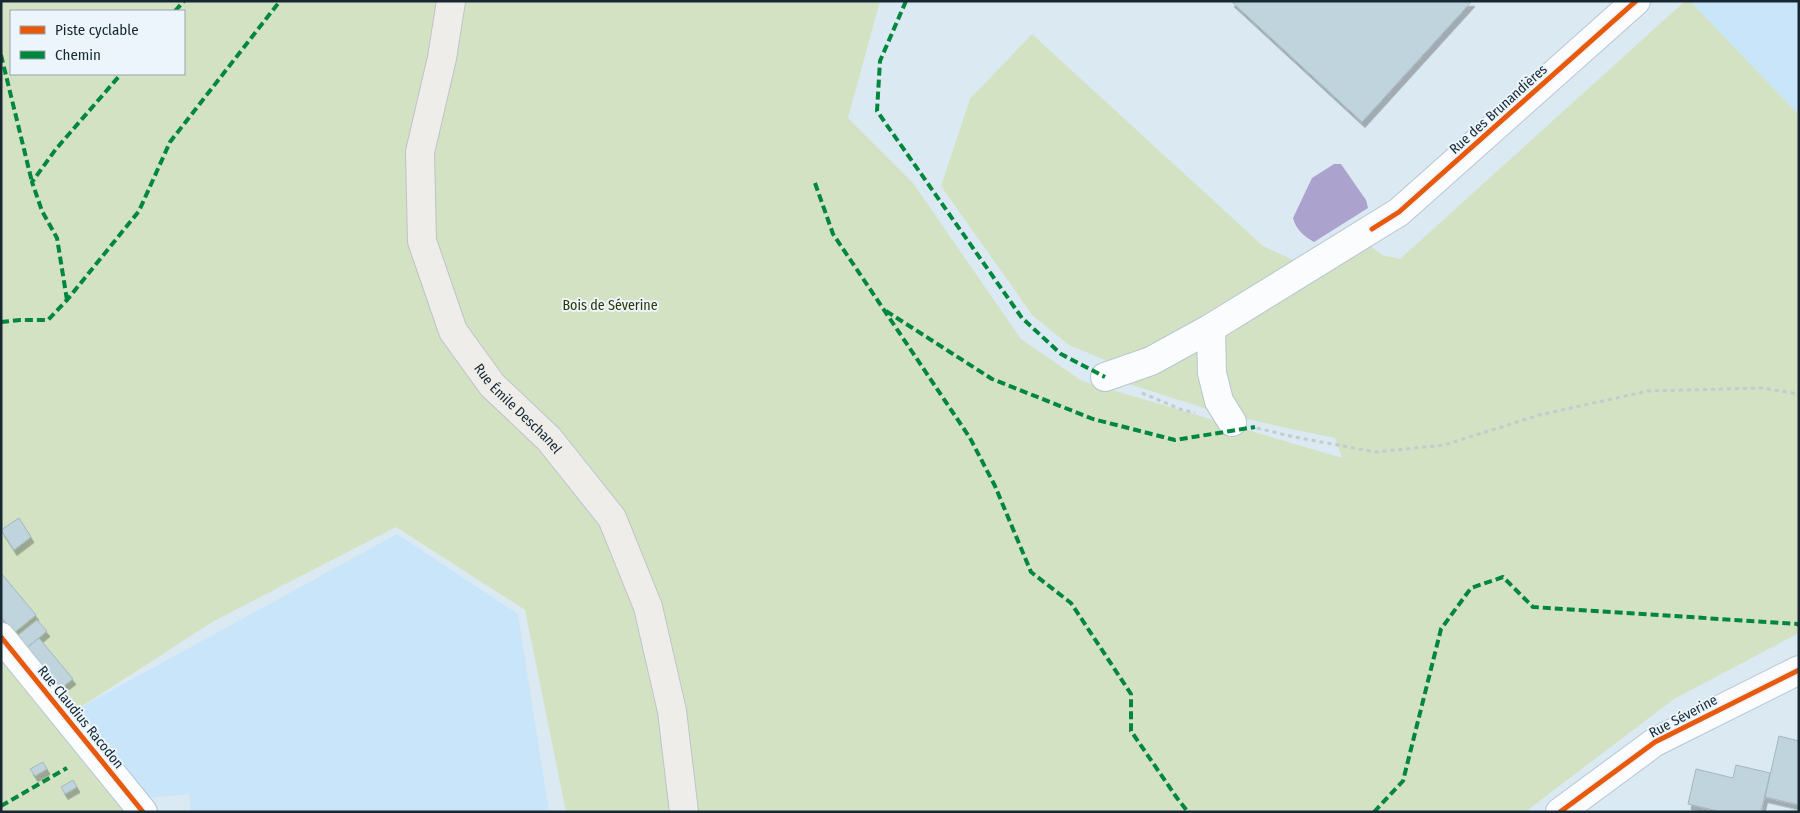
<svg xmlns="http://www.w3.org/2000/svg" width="1800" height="813" viewBox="0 0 1800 813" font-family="'Fira Sans Condensed',sans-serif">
	<defs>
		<filter id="shadow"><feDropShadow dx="3" dy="5.5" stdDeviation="0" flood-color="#0004"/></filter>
	</defs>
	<rect width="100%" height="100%" fill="#dbe9f2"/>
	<g fill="#c9e5f9">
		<path d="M1690 1H1799V115Z"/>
		<path d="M397 534 518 614 549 812H191L189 794 147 798 76 710Z"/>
	</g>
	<path fill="#d4e2c4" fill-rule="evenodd" d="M1 1H880L848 118 913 183 1021 339 1082 381 1342 458 1335 438 1291 429 1213 411 1129 384 1112 363 1069 345 1033 316 941 186 970 99 1032 34 1263 246 1293 260 1310 276 1368 244 1382 255 1400 259 1685 1H1690L1799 115V633L1674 699 1525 812H566L525 610 396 527 214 621 76 710 129 812H1ZM11 11H184V74H11Z"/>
	<path fill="#aba2ce" d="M1334 164H1341L1366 200 1368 208 1314 242C1304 236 1296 230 1293 218L1312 178Z"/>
	<g fill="#bfd4dd" stroke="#a5b6bd" filter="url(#shadow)">
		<path d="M1231 1H1472L1362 122Z"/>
		<path d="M19 518 31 537 14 550 1 530Z"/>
		<path d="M1 573 36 615 14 633 1 617Z"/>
		<path d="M37 620 47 631 27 648 17 636Z"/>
		<path d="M39 638 73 679 60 689 27 648Z"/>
		<path d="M1779 736 1799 741V805L1765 797Z"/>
		<path d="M43 762 47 769 35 776 30 769Z"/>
		<path d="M1736 765 1770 773 1761 812H1722L1688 804 1696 769 1733 778Z"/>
		<path d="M73 780 77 787 65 794 61 787Z"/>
	</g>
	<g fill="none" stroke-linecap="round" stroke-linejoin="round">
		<defs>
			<g id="minor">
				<path d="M1211 328 1212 373 1219 401 1232 422"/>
				<path d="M1105 377 1151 361 1211 328 1399 212 1636 1"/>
				<path d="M1 637 143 812"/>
				<path d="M1560 812 1655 742 1799 670"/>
			</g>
			<g id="major">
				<path id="s1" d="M451 1 442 58 420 152 422 241 453 331 492 385 549 439 612 518 648 607 672 711 684 812"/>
			</g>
		</defs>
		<use href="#minor" stroke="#b8c6d0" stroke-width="30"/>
		<use href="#major" stroke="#bbc4c9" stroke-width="30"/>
		<g stroke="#c3cbce" stroke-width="3" stroke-dasharray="4 4" stroke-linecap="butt">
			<path d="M1142 393 1180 409 1195 413"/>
			<path d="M1257 428 1294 437 1376 452 1444 445 1539 415 1648 391 1762 388 1799 394"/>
		</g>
		<use href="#minor" stroke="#fafcfd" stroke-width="28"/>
		<use href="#major" stroke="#efedea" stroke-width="28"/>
		<g stroke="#00873e" stroke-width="4" stroke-dasharray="8 4" stroke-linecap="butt">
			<path d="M906 1 880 61 877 111 1022 318 1061 354 1105 377"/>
			<path d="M175 11 184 1"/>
			<path d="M1 55 32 182"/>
			<path d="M815 183 833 234 970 438 995 486 1031 572 1071 603 1131 694V731L1177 798 1188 812"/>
			<path d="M67 300 57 238 42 211 32 182 56 149 121 74"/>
			<path d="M886 311 992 379 1093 419 1175 440 1255 427"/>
			<path d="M1 322 20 320H48L67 300 139 211 170 142 280 1"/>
			<path d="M1 806 67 768"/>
			<path d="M1374 812 1403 781 1441 629 1471 588 1503 577 1533 607 1798 624 1799 626"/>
		</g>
		<defs>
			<g id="cycleway">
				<path d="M1372 229 1399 212 1636 1"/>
				<path d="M1 637 143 812"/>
				<path d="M1560 812 1655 742 1799 670"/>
			</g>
		</defs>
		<use href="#cycleway" stroke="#ecf5fb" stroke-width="8"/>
		<use href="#cycleway" stroke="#e8590c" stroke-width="5"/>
	</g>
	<g text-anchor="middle" stroke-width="4" stroke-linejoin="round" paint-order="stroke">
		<g font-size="14" fill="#172833" stroke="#ecf5fb">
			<text transform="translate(1498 109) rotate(-42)" y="5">Rue des Brunandières</text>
			<text dy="5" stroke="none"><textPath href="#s1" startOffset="440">Rue Émile Deschanel</textPath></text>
			<text transform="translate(1683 716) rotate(-28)" y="5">Rue Séverine</text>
			<text transform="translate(81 717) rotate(51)" y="5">Rue Claudius Racodon</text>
		</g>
		<g font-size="14" fill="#2e3704" stroke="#ecf5fb">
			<text x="610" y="310">Bois de Séverine</text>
		</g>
	</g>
	<rect width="1800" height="813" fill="none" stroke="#172833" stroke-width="5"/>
	<rect x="10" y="10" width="175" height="65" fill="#ecf5fb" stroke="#97a3ab"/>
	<rect x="20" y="26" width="25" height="8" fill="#e8590c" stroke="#97a3ab"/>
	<text x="55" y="35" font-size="15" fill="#172833">Piste cyclable</text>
	<rect x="20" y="51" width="25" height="8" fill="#00873e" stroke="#97a3ab"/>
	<text x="55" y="60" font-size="15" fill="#172833">Chemin</text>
</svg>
